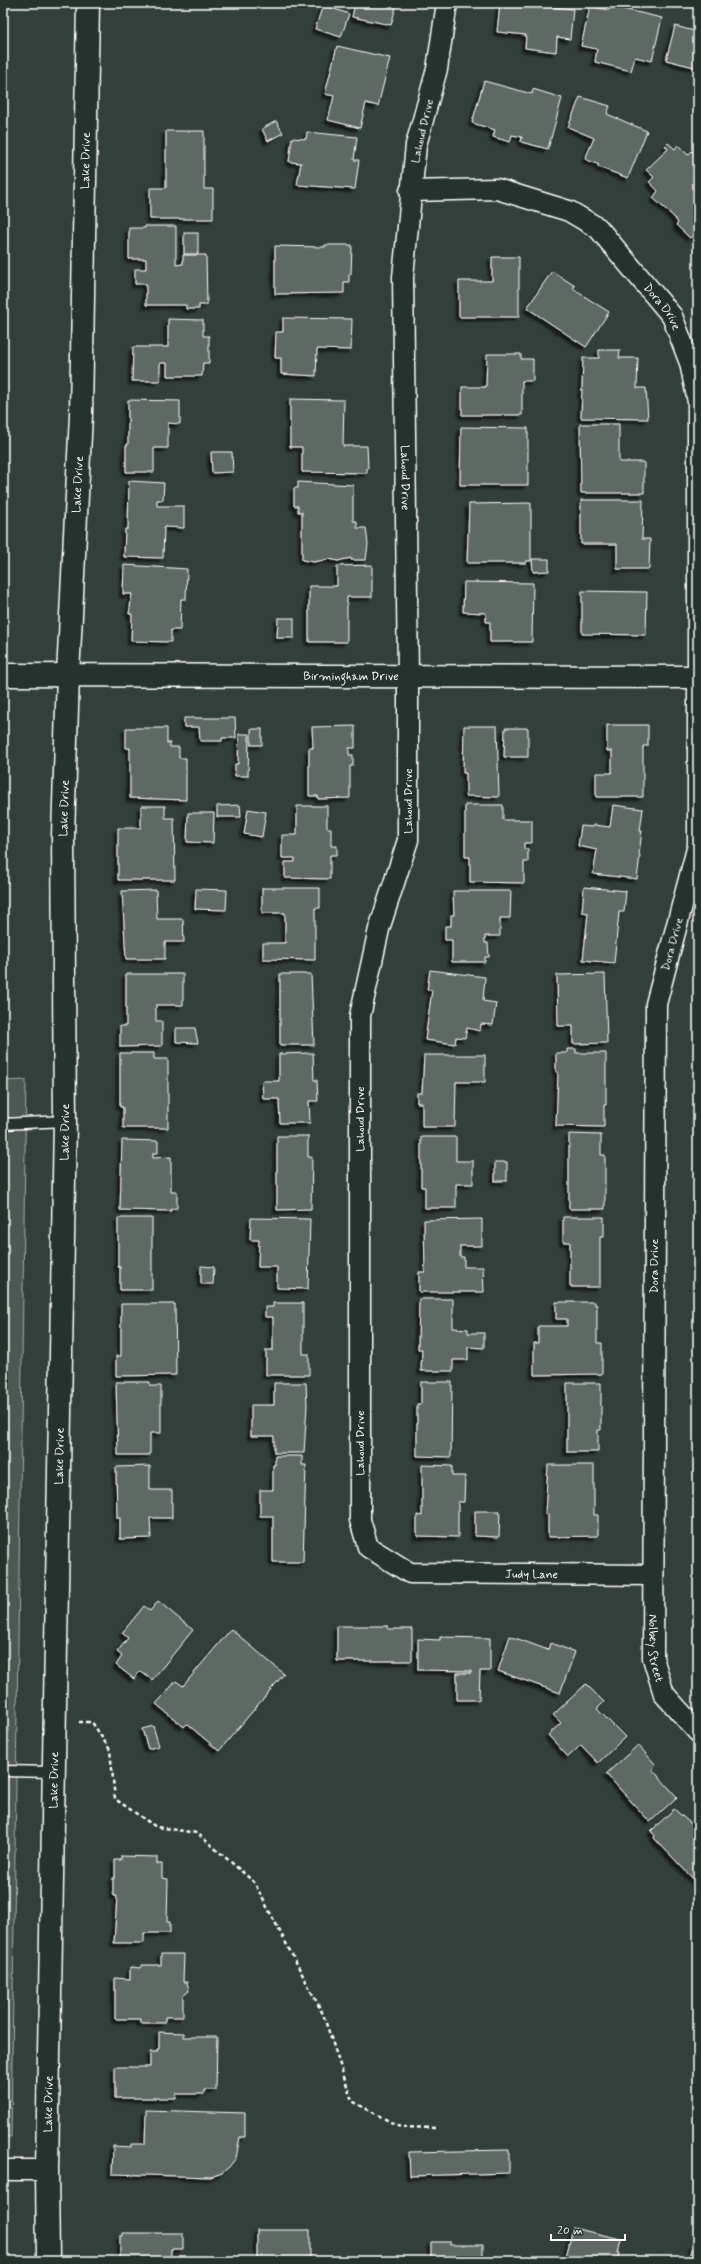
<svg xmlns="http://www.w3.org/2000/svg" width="701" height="2264" viewBox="0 0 701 2264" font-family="Mynerve,sans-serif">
	<defs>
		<filter id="shadow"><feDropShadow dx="-3.5" dy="3.5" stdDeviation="1" flood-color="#0009"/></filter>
	</defs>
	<rect width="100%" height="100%" fill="#333f3a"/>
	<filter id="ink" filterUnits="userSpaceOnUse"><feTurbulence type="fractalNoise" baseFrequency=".025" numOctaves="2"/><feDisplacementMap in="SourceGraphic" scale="8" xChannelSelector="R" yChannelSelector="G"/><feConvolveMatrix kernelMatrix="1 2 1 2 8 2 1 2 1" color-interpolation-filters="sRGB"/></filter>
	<g filter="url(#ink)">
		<path fill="#4d5853" stroke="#a6aca9" d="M26 1080 11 2137H3V1081Z"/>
		<g fill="#5f6964" stroke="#fff" filter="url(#shadow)">
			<path d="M355 3H397L391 25 352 17Z"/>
			<path d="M500 3H552V7L573 9 570 39 557 37 556 52 525 48 526 35 497 32Z"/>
			<path d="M323 5 349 14 341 37 315 29Z"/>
			<path d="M590 6 609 10 610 6 662 18 652 61 635 57 631 71 595 62 597 49 581 46Z"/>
			<path d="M675 26 698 32V68L666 60Z"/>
			<path d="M337 46 390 58 378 106 366 103 360 128 328 120 334 96 325 94Z"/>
			<path d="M484 81 532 94 533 89 562 98 548 149 521 142 522 137 512 135 510 142 493 137 495 130 472 123Z"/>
			<path d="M580 97 610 106 607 114 647 131 628 178 598 167 599 165 585 159 594 138 568 127Z"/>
			<path d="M276 121 283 133 268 141 262 129Z"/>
			<path d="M166 131H204V189H213V219H150V188H166Z"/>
			<path d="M307 132 357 137 354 160H359L355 189 297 185 301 163 289 162 292 138 306 139Z"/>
			<path d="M668 143 675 149 678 145 688 155 692 151 698 156V230L690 238 676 225 678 223 674 217 653 198 658 191 649 182 654 177 646 170 668 149 665 146Z"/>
			<path d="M145 226H176V265L183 264V255H206L207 305H199V309H186V305H146V284H135V269H146V259H129V228H145Z"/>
			<rect x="184" y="233" width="14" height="21"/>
			<path d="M325 245H352L351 274H349V282H344V293L275 294V246L325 247Z"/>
			<path d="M492 257H519V317H459V281H492Z"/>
			<path d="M552 271 575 286 573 289 609 312 586 347 527 308Z"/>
			<path d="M283 318 352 319 351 350 317 349 316 376 281 374V358H275L276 332H283Z"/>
			<path d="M168 319 203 320V336H209V363H203L202 376H167V363H160V381H132L133 347H168Z"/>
			<path d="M599 350H620L619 358H638L637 388H646L648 419 581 418 583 358H599Z"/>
			<path d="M487 354H521V359H533V381H522V415H462V387H486Z"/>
			<path d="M290 399 344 400 343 446H367L368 468H367V473L302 472V447H290Z"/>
			<path d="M128 400 180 401V424L168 423V448H154V472H126V445H128Z"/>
			<path d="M580 424H619V462H644V493H581Z"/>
			<path d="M461 427 528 428V485H460Z"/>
			<path d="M211 452H232L233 472 212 473Z"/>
			<path d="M129 481 164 483 163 500H157V506H184V528L164 527 163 558 124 557 125 529H128Z"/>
			<path d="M298 482 353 485V521H357V528H366L368 544 366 560H351V558L338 561 329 559 314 562 302 560V512H298V506H294V488H298Z"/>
			<path d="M581 500H643L642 539H650L649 569H617V544H581Z"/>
			<path d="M531 503V561H526V563H467L469 504Z"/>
			<path d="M532 559H549V571L533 572Z"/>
			<path d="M124 565 187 569 186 599H181L180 630H171V642L131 641 132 614H129L132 594H123Z"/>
			<path d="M372 565V597H347V642H309V586H337V566Z"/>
			<path d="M464 582 533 583 532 642H490V622H486V613L463 612Z"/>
			<path d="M582 591 647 592 646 635 582 634Z"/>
			<path d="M278 618H294V638H277Z"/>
			<path d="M184 718H235L236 738H222V741H200L199 727H184Z"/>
			<path d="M607 725H648V746H643V797H596V773H612V751H607Z"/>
			<path d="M355 726V748H349V755H353V766H350V798L318 799V796H309V748H313L312 727Z"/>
			<path d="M464 726H497L499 797 466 796V773H463Z"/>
			<path d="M126 728H167V743H170V747H179V758H186V800L130 798V748H126Z"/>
			<path d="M505 728H528V757H504Z"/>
			<rect x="251" y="729" width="11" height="16"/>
			<path d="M239 734H249L248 776H235V764H238Z"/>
			<path d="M240 805 241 817H217V806Z"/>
			<path d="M465 805H503V820H532V843H524V849H528V862H524V883L470 882V857H465Z"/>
			<path d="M613 805 643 809 640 831H642L639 854 640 855 637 879 593 874 597 850 578 846 581 826 593 827 594 825 610 827Z"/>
			<path d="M141 806H165V818H174L175 880H118V828H140L141 827Z"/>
			<path d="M297 806H327V828H331V846H337V855H330V879L285 878V862H295V858H282V835H297Z"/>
			<path d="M248 809 266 812 262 837 244 834Z"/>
			<path d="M188 813H214L213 843 187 842Z"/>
			<path d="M584 887 626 891 624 912H619L614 963 583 960 588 913 582 912Z"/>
			<path d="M262 888H320V908H315V960L263 959V943H285V913H262Z"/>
			<path d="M196 889 227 890 226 910 195 909Z"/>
			<path d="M156 890 157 919H183L184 942H165V959H126L122 891Z"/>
			<path d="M453 891H511L510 918H500V936H485V943H488L489 957H485V962H452V940H445V926H451V915H454Z"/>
			<path d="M430 970 485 977 483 1001 496 1003 493 1025 481 1024 480 1031 467 1028 465 1038 456 1037 455 1044 425 1040 432 990H427Z"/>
			<path d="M126 974H183V1005H156V1021H162V1046L120 1047V1026H126Z"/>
			<path d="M280 974H311L314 1045H280Z"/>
			<path d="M605 974 607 1043 573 1044V1026H558L557 975Z"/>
			<path d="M176 1028H195L198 1043 176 1042Z"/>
			<path d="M567 1049H576V1053H606V1105H604V1127L556 1126 558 1072H556V1053H567Z"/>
			<path d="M120 1053H154V1059H168V1128H123V1107H120Z"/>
			<path d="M313 1053 314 1080H317L318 1101H309L310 1123H280L279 1099H263L262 1081H279V1054Z"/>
			<path d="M424 1055H485V1082H456L455 1127H422V1103H417V1093H422Z"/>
			<path d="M569 1134 601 1135V1155H605V1209H569Z"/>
			<path d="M277 1136H308V1157H312L311 1209 277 1210Z"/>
			<path d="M421 1137H456V1161H473V1184H456V1208H425V1187H421Z"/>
			<path d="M122 1140 158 1141V1153H153V1158L171 1157V1191H177V1208L171 1209V1211L120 1210Z"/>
			<rect x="495" y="1162" width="12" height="19"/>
			<path d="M563 1217H604V1237H600V1287H570V1242H563Z"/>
			<path d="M118 1218H152V1290H120V1267H118Z"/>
			<path d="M251 1218 310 1219 308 1289 277 1288V1267H258L259 1240H250Z"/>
			<path d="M482 1219V1246H460V1257H464V1267H483L484 1292H419V1272H425L424 1220Z"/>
			<path d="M201 1266 214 1267 213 1284H201Z"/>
			<path d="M419 1299H453V1328L468 1329V1333H484V1348L468 1347V1360H453V1371H421L422 1349H418Z"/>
			<path d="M556 1302H595V1305H597V1343H602V1374L534 1375V1343H538V1326H567V1319H556Z"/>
			<path d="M273 1303H303V1354H309V1375H266V1350H273V1317H265V1307H273Z"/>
			<path d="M121 1304H175L176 1375 116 1376V1356H121Z"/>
			<path d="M116 1382H150V1386H161V1433H150V1455H118Z"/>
			<path d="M421 1382H452L451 1457 417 1456V1404H421Z"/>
			<path d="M274 1383H306L307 1405 304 1453H274V1436H251V1405H274Z"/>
			<path d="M567 1383H601V1430H598V1452H567Z"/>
			<path d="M275 1456H302V1465H306L303 1562H273V1516H260V1490H273V1465H275Z"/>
			<path d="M422 1465 452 1466V1476H465L464 1502H458V1537L417 1536V1515L422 1516Z"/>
			<path d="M548 1465H594V1515H598V1536L548 1537V1514H545Z"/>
			<path d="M150 1466V1490H172V1518H150L151 1538 120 1539V1518H117L116 1467Z"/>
			<path d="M475 1511H500L499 1537 475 1536Z"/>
			<path d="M158 1601 193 1630 152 1680 140 1671 134 1679 116 1665 122 1656 117 1652 128 1638 122 1633 144 1606 150 1611Z"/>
			<path d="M337 1626H388V1629H412V1661H337Z"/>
			<path d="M231 1629 284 1674 219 1751 187 1724 184 1727 156 1704 176 1681 183 1686Z"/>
			<path d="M510 1636 548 1650 550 1643 575 1652 560 1693 498 1671Z"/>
			<path d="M440 1637 490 1638V1671H480L479 1700H457V1673H471V1671L418 1670V1639L440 1640Z"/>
			<path d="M586 1684 604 1702 597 1709 625 1737 598 1763 581 1745 568 1757 548 1735 561 1723 553 1715Z"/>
			<path d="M153 1726 159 1746 148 1749 142 1729Z"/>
			<path d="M638 1745 656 1765 652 1769 677 1797 650 1822 606 1774Z"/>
			<path d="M674 1809 698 1830V1884L654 1838 655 1836 651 1831Z"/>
			<path d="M121 1856 157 1857V1864H162V1878L168 1879 167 1922H170V1933H144V1943H114L117 1896H113V1878H115V1860H121Z"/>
			<path d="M161 1954H184L183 1982H187L189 1991 183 1996V2017H165V2023H140V2019H115V1978L130 1979V1967L141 1968V1965H161Z"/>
			<path d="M159 2032 184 2033V2037H217L216 2090H204V2094H176V2098H115V2067H150V2052H157V2049H159Z"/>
			<path d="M146 2110 245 2113V2137H240L236 2158 229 2167 222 2173 211 2177 112 2174 113 2146 131 2147V2144H145Z"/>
			<path d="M509 2150V2173L410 2176 409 2152Z"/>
			<path d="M573 2228 621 2239 618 2253H620L618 2261H565Z"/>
			<rect x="257" y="2230" width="53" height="31"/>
			<path d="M123 2233H183V2249H171V2261H120V2236H123Z"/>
			<path d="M431 2242H450V2245H483V2261H431Z"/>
			<path d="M692 2244H698V2261H690Z"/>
		</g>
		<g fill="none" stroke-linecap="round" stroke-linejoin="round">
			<defs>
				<g id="lane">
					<path d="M3 1124 65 1121"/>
					<path d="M3 1771 53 1772"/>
				</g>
				<g id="street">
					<path id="s1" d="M447 3 437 69 416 145 403 277 408 676V840L379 929 360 1016V1520L368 1547 410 1573 653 1575"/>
					<path id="s2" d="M410 191 497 189 569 211 598 228 672 316 690 363 698 402V845L656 1004 653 1658 664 1694 698 1732"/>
					<path d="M3 2170H47"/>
				</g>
				<g id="secondary">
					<path id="s3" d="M3 675 698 677"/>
					<path id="s4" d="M48 2261 47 2170 65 1121 63 836 68 675 81 415 88 3"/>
				</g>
			</defs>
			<use href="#lane" stroke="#fff" stroke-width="13"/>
			<use href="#street" stroke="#fff" stroke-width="23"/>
			<use href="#secondary" stroke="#fff" stroke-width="25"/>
			<g stroke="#fff" stroke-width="2.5" stroke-dasharray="4 3" stroke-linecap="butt">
				<path d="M79 1722H92L110 1750 115 1799 156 1827 197 1833 254 1882 323 2014 352 2101 400 2127 437 2128"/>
				<path d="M3 1858C9 1870 5 1884 3 1896"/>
			</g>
			<use href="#lane" stroke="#26332d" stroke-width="10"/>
			<use href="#street" stroke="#26332d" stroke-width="20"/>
			<use href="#secondary" stroke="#26332d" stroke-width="22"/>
		</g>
	</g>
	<g text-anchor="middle" stroke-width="3" stroke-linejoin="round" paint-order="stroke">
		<g font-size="12" fill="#fff" stroke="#26332d">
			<text transform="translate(422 131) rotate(-77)" y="4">Lahoud Drive</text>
			<text dy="4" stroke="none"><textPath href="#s4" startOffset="2101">Lake Drive</textPath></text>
			<text dy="4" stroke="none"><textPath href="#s2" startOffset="298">Dora Drive</textPath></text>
			<text dy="4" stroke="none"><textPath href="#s1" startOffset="479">Lahoud Drive</textPath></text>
			<text dy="4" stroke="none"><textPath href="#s4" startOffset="1777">Lake Drive</textPath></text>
			<text dy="4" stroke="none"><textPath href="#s3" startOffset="348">Birmingham Drive</textPath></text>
			<text transform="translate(408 801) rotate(-90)" y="4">Lahoud Drive</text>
			<text dy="4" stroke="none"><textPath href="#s4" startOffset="1453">Lake Drive</textPath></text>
			<text transform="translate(672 944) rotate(-75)" y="4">Dora Drive</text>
			<text transform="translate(360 1119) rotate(-90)" y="4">Lahoud Drive</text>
			<text dy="4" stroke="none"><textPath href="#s4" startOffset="1129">Lake Drive</textPath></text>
			<text transform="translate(654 1266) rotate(-90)" y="4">Dora Drive</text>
			<text transform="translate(360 1443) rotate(-90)" y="4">Lahoud Drive</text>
			<text dy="4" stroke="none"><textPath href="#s4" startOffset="805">Lake Drive</textPath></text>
			<text dy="4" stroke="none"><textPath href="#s1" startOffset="1727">Judy Lane</textPath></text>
			<text dy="4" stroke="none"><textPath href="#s2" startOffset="1653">Nolbey Street</textPath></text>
			<text dy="4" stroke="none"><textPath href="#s4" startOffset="481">Lake Drive</textPath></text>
			<text dy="4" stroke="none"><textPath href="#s4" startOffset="157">Lake Drive</textPath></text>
		</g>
	</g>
	<rect width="701" height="2264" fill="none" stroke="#26332d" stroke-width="16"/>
	<rect x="8" y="8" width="685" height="2248" fill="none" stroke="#fff" stroke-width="1.5" filter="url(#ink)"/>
	<path d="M551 2234v6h74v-6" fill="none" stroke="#ffffff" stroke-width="2"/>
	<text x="557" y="2234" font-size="12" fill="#ffffff" stroke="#26332d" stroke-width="3" paint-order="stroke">20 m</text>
</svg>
